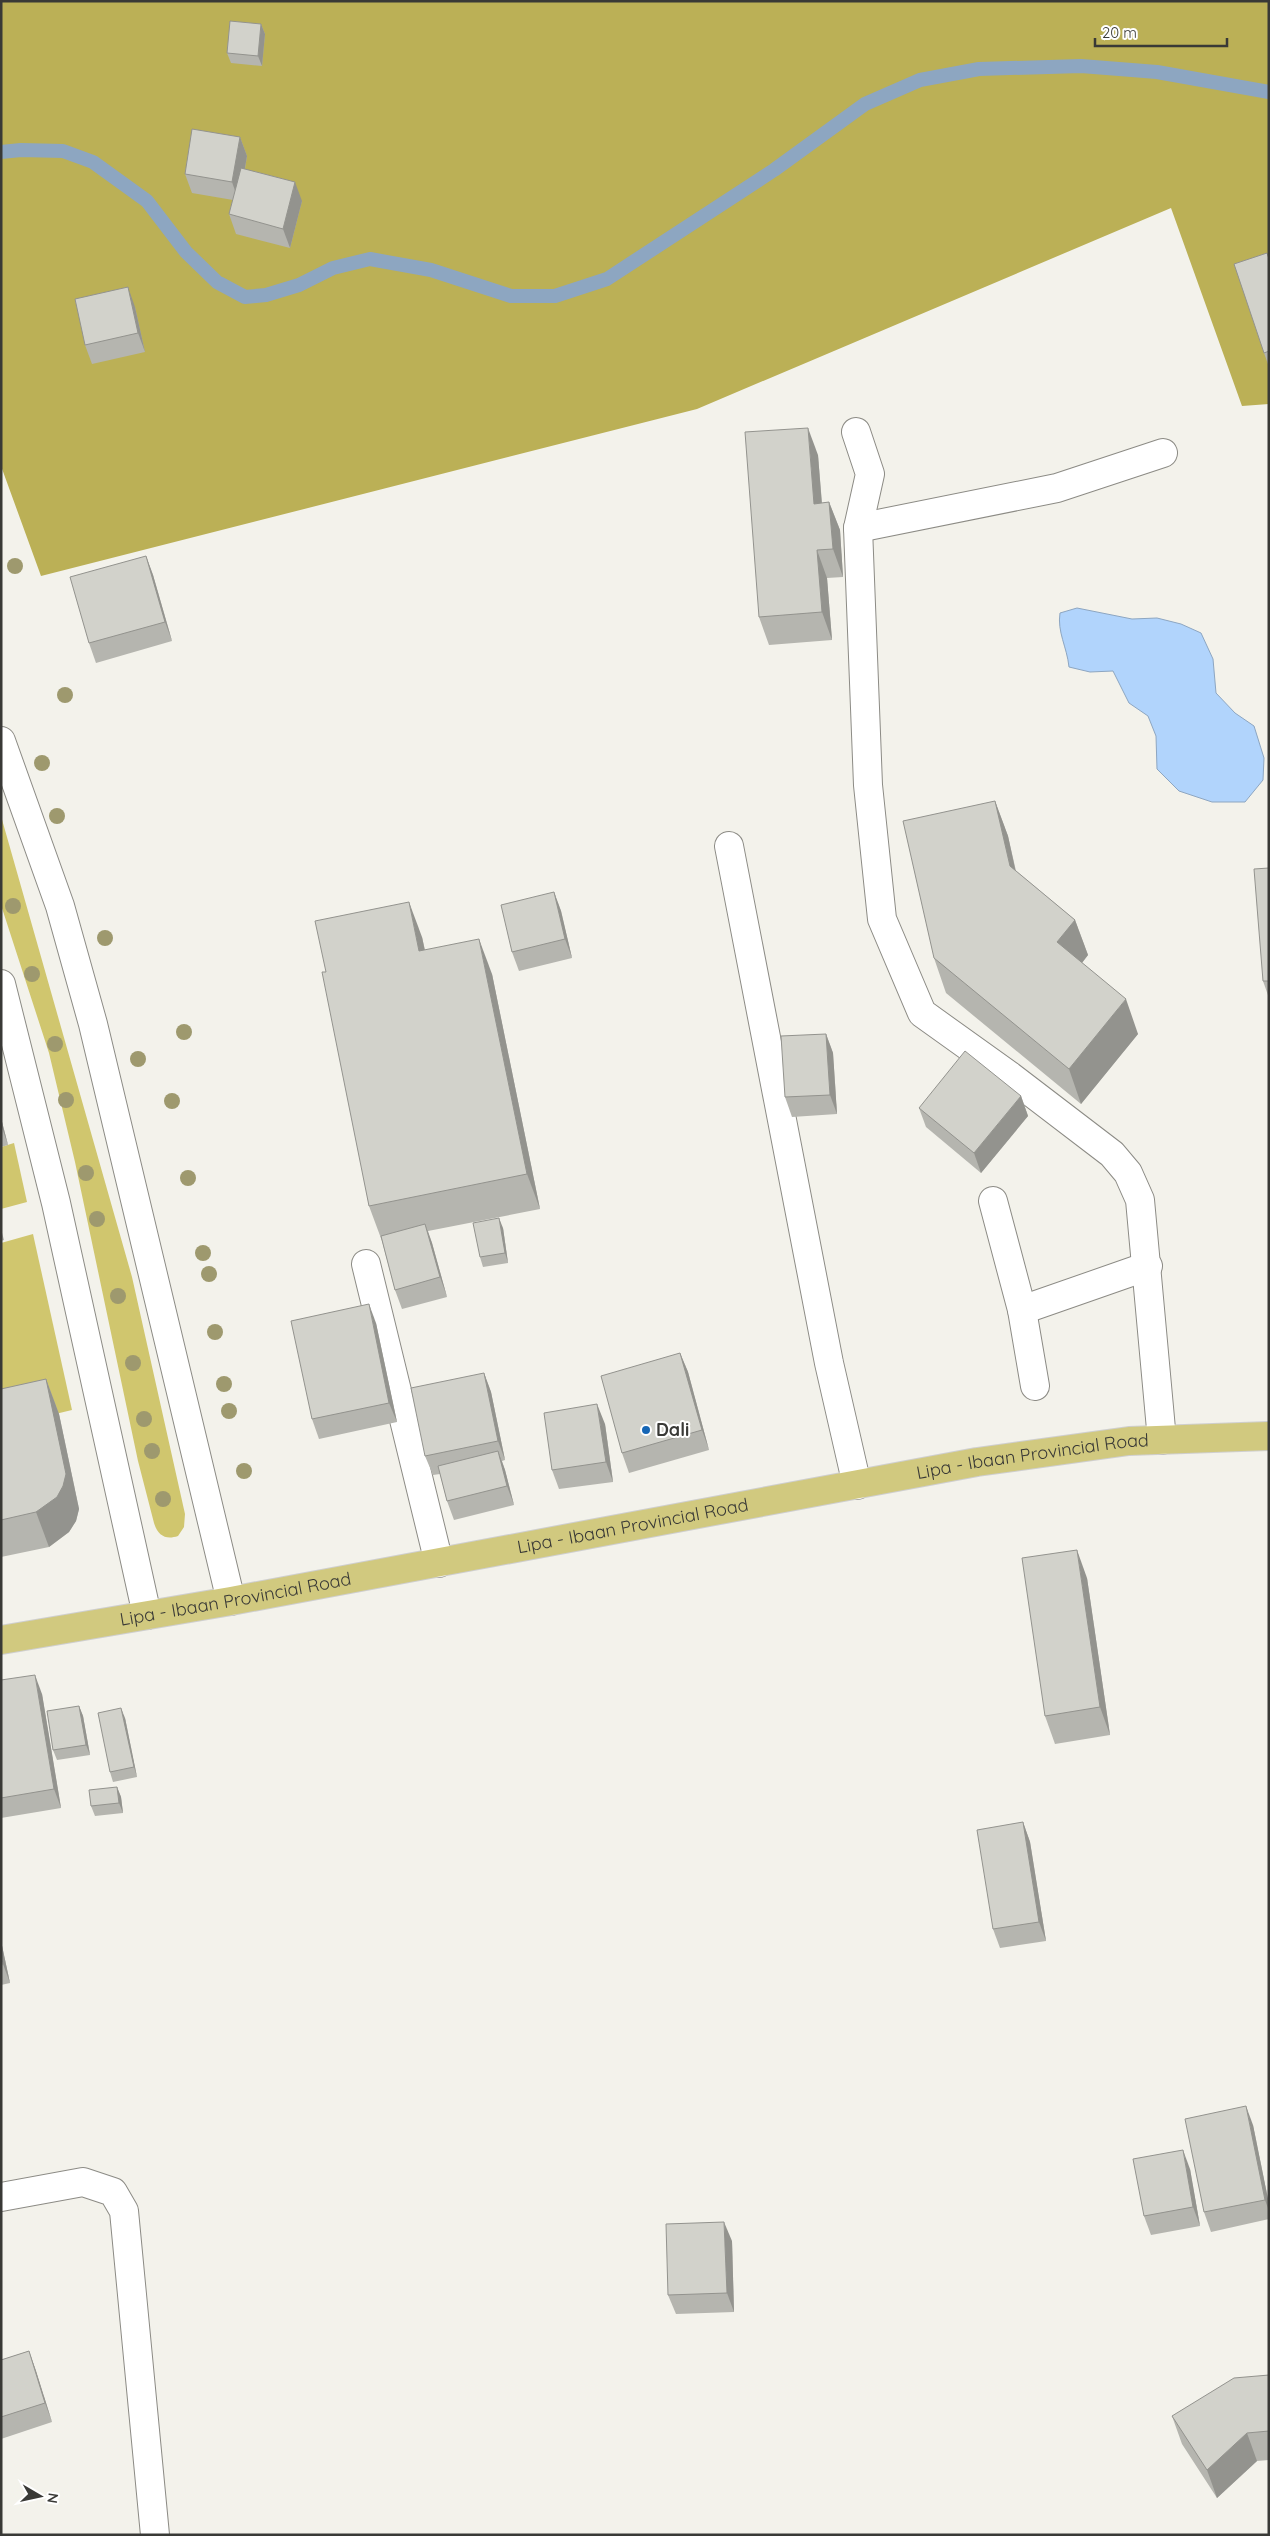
<svg xmlns="http://www.w3.org/2000/svg" width="1270" height="2536" viewBox="0 0 1270 2536" font-family="Quicksand,sans-serif">
	<rect width="100%" height="100%" fill="#f3f2eb"/>
	<g fill="#d0c66e">
		<path d="M1 816 132 1277 185 1514 184 1527 178 1536C166 1540 158 1536 154 1523L138 1461 75 1162 49 1053 1 905Z"/>
		<path d="M14 1143 27 1202 1 1209V1147Z"/>
		<path d="M33 1234 72 1410 1 1427V1243Z"/>
	</g>
	<path fill="#bbb056" d="M1 1H1269V404L1242 406 1171 208 697 409 41 576 1 466Z"/>
	<path fill="#b1d4fc" stroke="#8da6c1" d="M1077 608 1132 619 1157 618 1181 624 1201 633 1213 659 1216 693 1235 713 1254 726 1264 758 1263 780 1245 802H1212L1179 791 1157 769 1156 736 1148 716 1129 703 1113 671 1090 672 1069 667C1067 647 1057 632 1060 613Z"/>
	<g fill="none" stroke-linecap="round" stroke-linejoin="round">
		<path stroke="#8da6c1" stroke-width="14" d="M1 152 21 150 63 151 93 162 147 201 186 252 217 282 245 297 266 295 299 285 333 268 370 259 431 270 511 296H555L607 279 774 170 865 104 920 80 979 69 1081 66 1157 72 1269 92"/>
		<defs>
			<g id="minor">
				<path d="M856 432 870 474 858 528 868 785 882 919 922 1013 1010 1076 1112 1154 1128 1173 1140 1200 1162 1440"/>
				<path d="M858 528 1057 488 1163 453"/>
				<path d="M1 741 60 906 93 1024 231 1601"/>
				<path d="M729 846 829 1363 857 1485"/>
				<path d="M1 984 56 1203 147 1615"/>
				<path d="M993 1201 1022 1310 1035 1386"/>
				<path d="M366 1264 439 1563"/>
				<path d="M1022 1310 1148 1266"/>
				<path d="M1 2197 83 2182 113 2192 124 2211 155 2535"/>
			</g>
			<g id="major">
				<path id="s1" d="M1 1640 231 1601 977 1462 1129 1441 1269 1436"/>
			</g>
		</defs>
		<use href="#minor" stroke="#8c8b85" stroke-width="30"/>
		<use href="#major" stroke="#cfcfcf" stroke-width="30"/>
		<use href="#minor" stroke="#fff" stroke-width="28"/>
		<use href="#major" stroke="#d1c97f" stroke-width="28"/>
	</g>
	<g fill="#9e996e">
		<circle cx="15" cy="566" r="8"/>
		<circle cx="65" cy="695" r="8"/>
		<circle cx="42" cy="763" r="8"/>
		<circle cx="57" cy="816" r="8"/>
		<circle cx="13" cy="906" r="8"/>
		<circle cx="105" cy="938" r="8"/>
		<circle cx="32" cy="974" r="8"/>
		<circle cx="184" cy="1032" r="8"/>
		<circle cx="55" cy="1044" r="8"/>
		<circle cx="138" cy="1059" r="8"/>
		<circle cx="66" cy="1100" r="8"/>
		<circle cx="172" cy="1101" r="8"/>
		<circle cx="86" cy="1173" r="8"/>
		<circle cx="188" cy="1178" r="8"/>
		<circle cx="97" cy="1219" r="8"/>
		<circle cx="203" cy="1253" r="8"/>
		<circle cx="209" cy="1274" r="8"/>
		<circle cx="118" cy="1296" r="8"/>
		<circle cx="215" cy="1332" r="8"/>
		<circle cx="133" cy="1363" r="8"/>
		<circle cx="224" cy="1384" r="8"/>
		<circle cx="229" cy="1411" r="8"/>
		<circle cx="144" cy="1419" r="8"/>
		<circle cx="152" cy="1451" r="8"/>
		<circle cx="244" cy="1471" r="8"/>
		<circle cx="163" cy="1499" r="8"/>
	</g>
	<g fill="#b5b5af">
		<path d="M261 24 265 34 262 66 231 63 227 53Z"/>
		<path d="M240 137 247 156 245 169 302 201 290 248 236 234 229 214 233 200 192 193 185 174Z"/>
		<path d="M1269 259V367L1264 353Z"/>
		<path d="M135 307 145 352 92 364 85 345Z"/>
		<path d="M818 455 822 503 829 502 840 530 843 577 827 578 832 640 769 645 759 617Z"/>
		<path d="M146 556 153 575 172 641 96 663 89 643Z"/>
		<path d="M995 801 1008 836 1016 871 1075 920 1088 955 1082 963 1138 1034 1081 1104 946 993 934 958Z"/>
		<path d="M1269 868V998L1263 981Z"/>
		<path d="M554 892 561 911 572 958 519 971 512 952Z"/>
		<path d="M422 937 425 950 492 974 540 1209 428 1231 432 1243 447 1297 402 1309 395 1290 382 1241 369 1206 326 972Z"/>
		<path d="M826 1034 833 1053 837 1114 792 1117 785 1097Z"/>
		<path d="M1021 1096 1028 1116 981 1173 926 1127 919 1108Z"/>
		<path d="M1 1118 8 1145 1 1147Z"/>
		<path d="M503 1228 508 1263 483 1267 480 1257Z"/>
		<path d="M1 1229 4 1240 1 1241Z"/>
		<path d="M376 1323 397 1422 319 1439 312 1419Z"/>
		<path d="M680 1353 688 1372 709 1450 629 1473 622 1453Z"/>
		<path d="M484 1373 491 1392 505 1460 502 1461 505 1470 514 1505 454 1520 447 1501 440 1474 433 1475 425 1456Z"/>
		<path d="M46 1379 59 1414 79 1509 76 1521 69 1532 49 1547 1 1557V1389Z"/>
		<path d="M605 1424 613 1482 559 1489 552 1470Z"/>
		<path d="M1087 1578 1110 1735 1055 1744 1045 1716Z"/>
		<path d="M1 1680 42 1694 61 1808 1 1818Z"/>
		<path d="M79 1706 83 1716 90 1755 57 1760 53 1750Z"/>
		<path d="M125 1718 137 1777 113 1782 110 1772Z"/>
		<path d="M117 1787 121 1797 123 1813 95 1816 91 1806Z"/>
		<path d="M1023 1822 1030 1842 1046 1941 1000 1948 993 1929Z"/>
		<path d="M1 1941 10 1983 1 1985Z"/>
		<path d="M1253 2125 1269 2204V2219L1211 2232 1204 2212Z"/>
		<path d="M1190 2169 1200 2226 1151 2235 1144 2216Z"/>
		<path d="M732 2241 734 2312 676 2314 668 2295Z"/>
		<path d="M29 2351 36 2371 52 2422 1 2439V2360Z"/>
		<path d="M1269 2375V2460L1257 2461 1217 2498 1182 2444 1172 2416Z"/>
	</g>
	<g fill="#93938e">
		<path d="M261 24 265 34 262 66 258 56Z"/>
		<path d="M240 137 247 156 239 202 232 182Z"/>
		<path d="M295 182 302 201 290 248 283 229Z"/>
		<path d="M128 287 135 307 145 352 138 333Z"/>
		<path d="M808 428 818 455 824 532 814 504Z"/>
		<path d="M829 502 840 530 843 577 833 549Z"/>
		<path d="M817 550 827 578 832 640 822 612Z"/>
		<path d="M146 556 153 575 172 641 165 622Z"/>
		<path d="M995 801 1008 836 1022 901 1010 866Z"/>
		<path d="M554 892 561 911 572 958 565 939Z"/>
		<path d="M409 902 422 937 432 986 419 951Z"/>
		<path d="M1075 920 1088 955 1070 978 1057 942Z"/>
		<path d="M479 939 492 974 540 1209 527 1174Z"/>
		<path d="M1126 999 1138 1034 1081 1104 1069 1069Z"/>
		<path d="M826 1034 833 1053 837 1114 830 1095Z"/>
		<path d="M1021 1096 1028 1116 981 1173 974 1153Z"/>
		<path d="M1 1118 8 1145 1 1125Z"/>
		<path d="M499 1218 503 1228 508 1263 505 1253Z"/>
		<path d="M425 1224 432 1243 447 1297 440 1277Z"/>
		<path d="M369 1304 376 1323 397 1422 389 1403Z"/>
		<path d="M680 1353 688 1372 709 1450 702 1430Z"/>
		<path d="M484 1373 491 1392 505 1460 498 1441Z"/>
		<path d="M46 1379 59 1414 79 1509 76 1521 69 1532 49 1547 36 1512Z"/>
		<path d="M597 1404 605 1424 613 1482 606 1462Z"/>
		<path d="M498 1451 505 1470 514 1505 507 1486Z"/>
		<path d="M1077 1550 1087 1578 1110 1735 1100 1707Z"/>
		<path d="M35 1675 42 1694 61 1808 54 1789Z"/>
		<path d="M79 1706 83 1716 90 1755 86 1745Z"/>
		<path d="M121 1708 125 1718 137 1777 134 1767Z"/>
		<path d="M117 1787 121 1797 123 1813 119 1803Z"/>
		<path d="M1023 1822 1030 1842 1046 1941 1039 1922Z"/>
		<path d="M1 1941 10 1983 3 1964 1 1954Z"/>
		<path d="M1246 2106 1253 2125 1269 2204V2211L1265 2200Z"/>
		<path d="M1183 2150 1190 2169 1200 2226 1193 2207Z"/>
		<path d="M724 2222 732 2241 734 2312 727 2293Z"/>
		<path d="M29 2351 36 2371 52 2422 45 2403Z"/>
		<path d="M1247 2433 1257 2461 1217 2498 1207 2470Z"/>
	</g>
	<g fill="#d2d2cb" stroke="#93938e">
		<path d="M230 21 261 24 258 56 227 53Z"/>
		<path d="M192 129 240 137 232 182 185 174Z"/>
		<path d="M241 168 295 182 283 229 229 214Z"/>
		<path d="M1267 253 1269 259V351L1264 353 1234 264Z"/>
		<path d="M128 287 138 333 85 345 75 299Z"/>
		<path d="M808 428 814 504 829 502 833 549 817 550 822 612 759 617 745 432Z"/>
		<path d="M146 556 165 622 89 643 70 577Z"/>
		<path d="M995 801 1010 866 1075 920 1057 942 1126 999 1069 1069 934 958 903 821Z"/>
		<path d="M1269 868V981H1263L1254 869Z"/>
		<path d="M554 892 565 939 512 952 501 905Z"/>
		<path d="M409 902 419 951 479 939 527 1174 369 1206 322 972H326L315 921Z"/>
		<path d="M826 1034 830 1095 785 1097 781 1036Z"/>
		<path d="M965 1051 1021 1096 974 1153 919 1108Z"/>
		<path d="M499 1218 505 1253 480 1257 473 1223Z"/>
		<path d="M425 1224 440 1277 395 1290 381 1236Z"/>
		<path d="M369 1304 389 1403 312 1419 291 1321Z"/>
		<path d="M680 1353 702 1430 622 1453 601 1376Z"/>
		<path d="M484 1373 498 1441 425 1456 411 1388Z"/>
		<path d="M46 1379 66 1474 63 1486 57 1497 36 1512 1 1520V1389Z"/>
		<path d="M597 1404 606 1462 552 1470 544 1413Z"/>
		<path d="M498 1451 507 1486 447 1501 438 1466Z"/>
		<path d="M1077 1550 1100 1707 1045 1716 1022 1558Z"/>
		<path d="M35 1675 54 1789 1 1798V1680Z"/>
		<path d="M79 1706 86 1745 53 1750 47 1711Z"/>
		<path d="M121 1708 134 1767 110 1772 98 1713Z"/>
		<path d="M117 1787 119 1803 91 1806 89 1790Z"/>
		<path d="M1023 1822 1039 1922 993 1929 977 1830Z"/>
		<path d="M1 1954 3 1964H1Z"/>
		<path d="M1246 2106 1265 2200 1204 2212 1185 2119Z"/>
		<path d="M1183 2150 1193 2207 1144 2216 1133 2159Z"/>
		<path d="M724 2222 727 2293 668 2295 666 2224Z"/>
		<path d="M29 2351 45 2403 1 2417V2360Z"/>
		<path d="M1269 2375V2431L1247 2433 1207 2470 1172 2416 1234 2378Z"/>
	</g>
	<circle fill="#1666b5" stroke="#fff" stroke-width="2" cx="646" cy="1430" r="5"/>
	<g text-anchor="middle" stroke-width="4" stroke-linejoin="round" paint-order="stroke">
		<g font-size="18" font-weight="bold" fill="#393936" stroke="#fff" text-anchor="start">
			<text x="656" y="1436">Dali</text>
		</g>
		<g font-size="18" fill="#393936" stroke="#fff">
			<text dy="6" stroke="none"><textPath href="#s1" startOffset="1048">Lipa - Ibaan Provincial Road</textPath></text>
			<text dy="6" stroke="none"><textPath href="#s1" startOffset="642">Lipa - Ibaan Provincial Road</textPath></text>
			<text dy="6" stroke="none"><textPath href="#s1" startOffset="238">Lipa - Ibaan Provincial Road</textPath></text>
		</g>
	</g>
	<rect width="1270" height="2536" fill="none" stroke="#393936" stroke-width="5"/>
	<g transform="translate(40 2496) rotate(99)" stroke="#ffffff" stroke-width="4" paint-order="stroke">
	<path d="M0-4L9 19L0 12L-9 19Z" fill="#393936"/>
	<text y="-8" font-size="14" font-weight="bold" text-anchor="middle" fill="#393936">N</text>
	</g>
	<path d="M1095 38v8h132v-8" fill="none" stroke="#393936" stroke-width="2.5"/>
	<text x="1102" y="38" font-size="15" fill="#393936" stroke="#ffffff" stroke-width="4" paint-order="stroke">20 m</text>
</svg>
